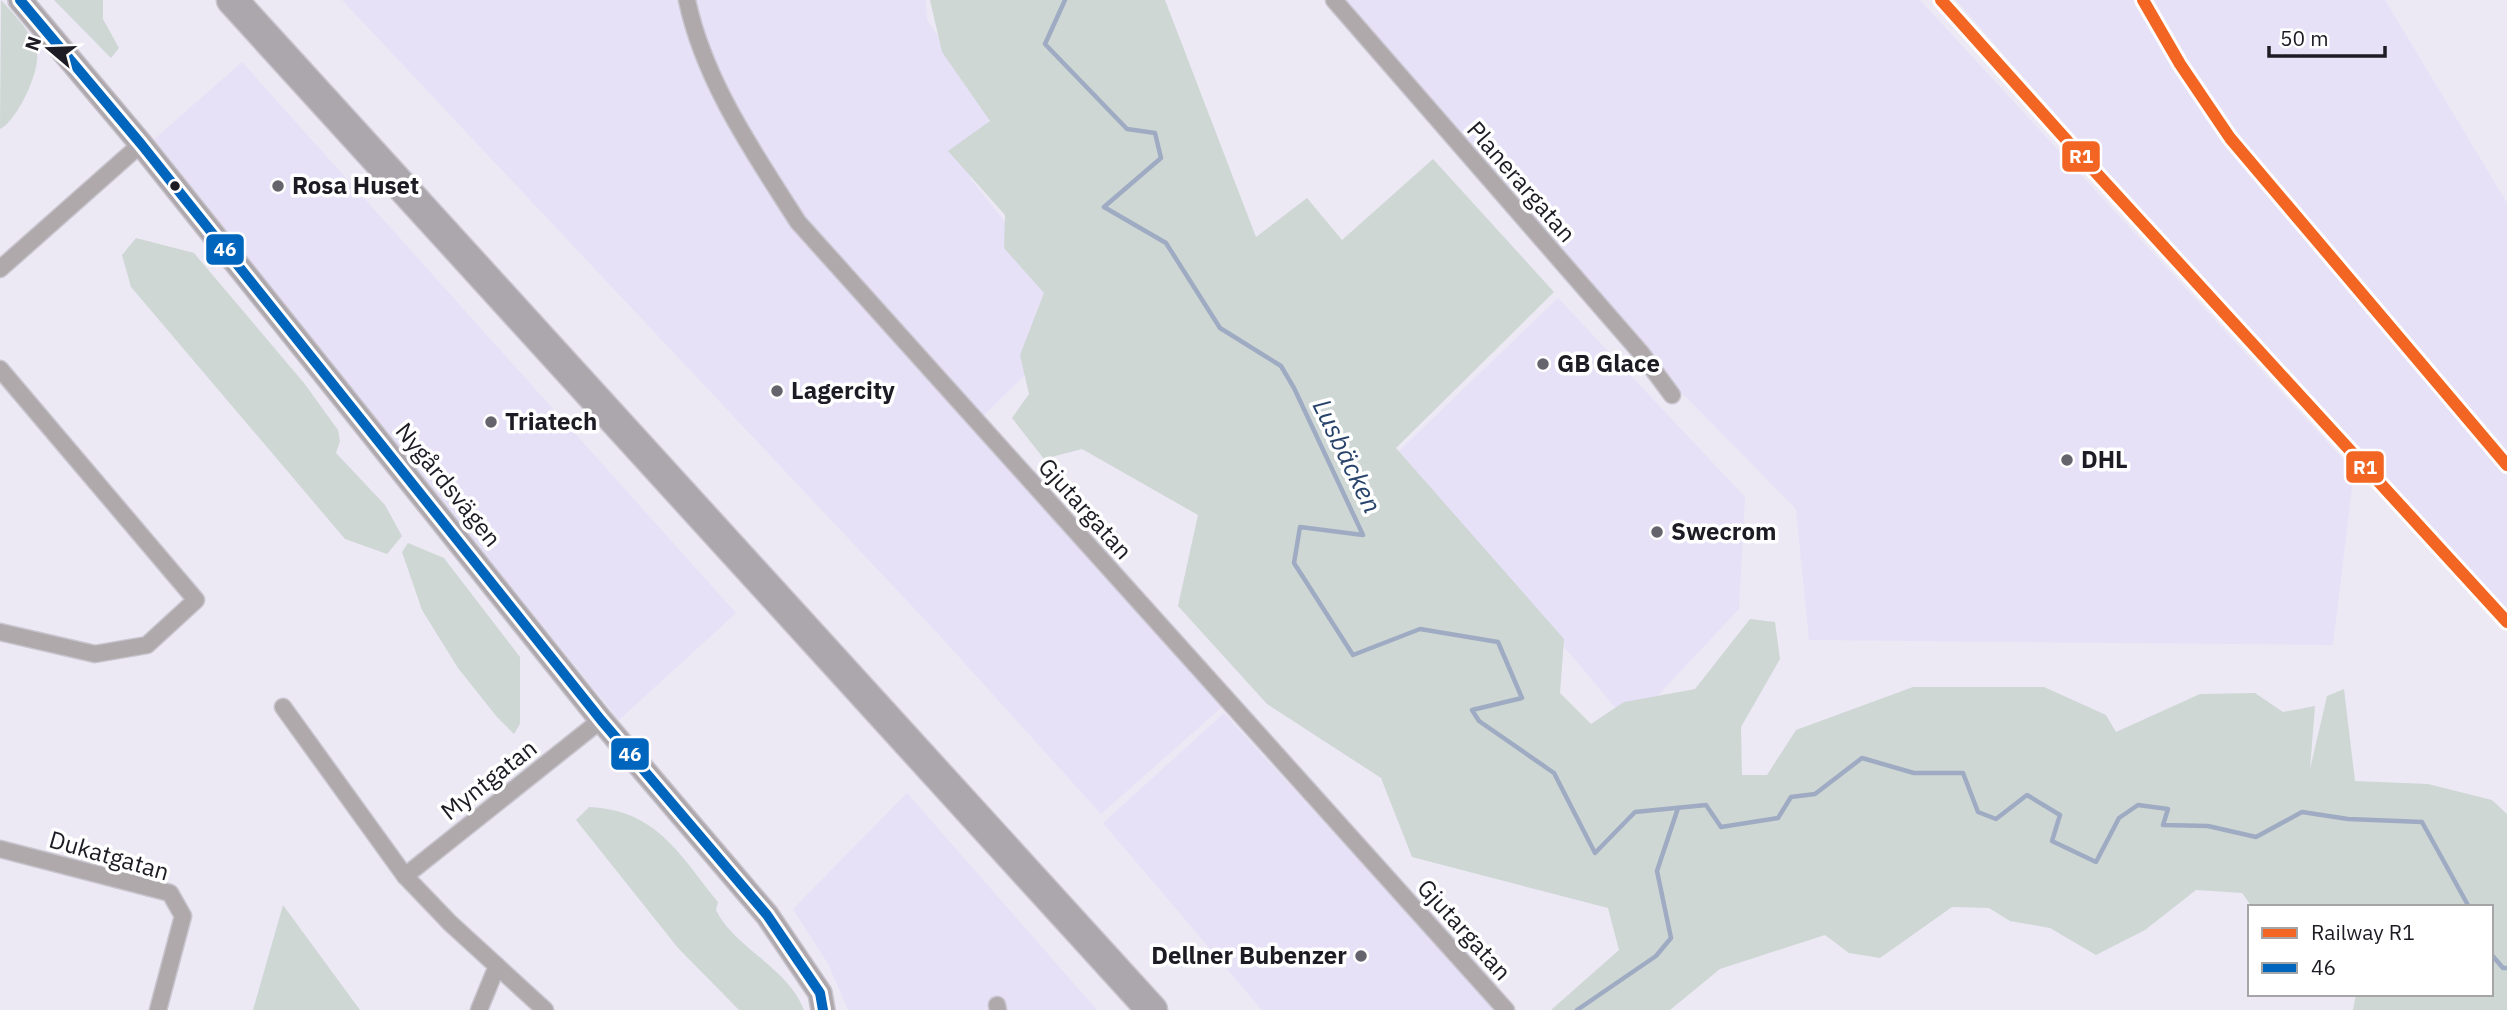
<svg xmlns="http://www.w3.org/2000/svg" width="2507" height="1010" viewBox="0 0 2507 1010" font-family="'IBM Plex Sans',sans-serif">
	<rect width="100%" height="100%" fill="#ece9f5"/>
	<g fill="#e6e1f7">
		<path d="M342 0H926L927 20 991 113 970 178 1082 319 978 421 1223 706 1101 814 941 637Z"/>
		<path d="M1334 0H1920L2354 471 2333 645 1809 640 1796 509 1624 334Z"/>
		<path d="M1956 0H2385L2507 203V631Z"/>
		<path d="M242 62 736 613 619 720 151 142Z"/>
		<path d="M1558 298 1745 497 1739 609 1630 725 1399 451Z"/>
		<path d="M1224 713 1496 1010H1262L1103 823Z"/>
		<path d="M907 793 1097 1010H848L828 964 793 909Z"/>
	</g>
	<g fill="#ced7d4">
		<path d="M1 0C14 15 34 33 37 54 40 71 17 121 0 129Z"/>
		<path d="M54 0H103V19L119 48 111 58Z"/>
		<path d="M930 0H1165L1256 237 1307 198 1342 240 1433 159 1554 292 1396 448 1564 639 1560 693 1591 724 1624 702 1695 689 1750 619 1775 622 1780 659 1741 727 1742 775H1767L1796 730 1913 687H2044L2106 715 2116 732 2200 694 2255 693 2283 712 2315 706 2310 769 2327 696 2344 689 2355 781 2428 784 2492 800 2507 814V1010H2353L2356 994H2491V907H2252L2242 893 2196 890 2145 930 2096 955 2050 928 2010 921 1989 908 1952 907 1880 958 1849 953 1825 935 1720 969 1670 1010H1551L1619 950 1608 908 1412 857 1381 778 1267 704 1178 606 1198 515 1082 449 1044 459 1012 418 1029 394 1020 355 1044 293 1004 248 1005 215 948 151 990 121 942 52Z"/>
		<path d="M136 238 194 253 304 383 338 430 340 441 336 453 385 505 402 536 387 554 345 539 131 287 122 255Z"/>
		<path d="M408 543 444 558 520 657V724L514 734 497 717 458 668 422 610 402 552Z"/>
		<path d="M589 807C657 810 679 854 718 902L716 910C735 949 787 966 804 1010H739L678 948 576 820Z"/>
		<path d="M283 905 360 1010H253Z"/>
	</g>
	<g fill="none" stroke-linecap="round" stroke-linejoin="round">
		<g stroke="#9fabc3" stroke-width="4.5">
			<path d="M1065 0 1045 44 1127 129 1155 133 1161 158 1104 207 1166 243 1220 328 1281 366 1294 388 1363 535 1300 527 1294 563 1353 655 1420 629 1498 642 1522 698 1472 710 1479 721 1554 773 1595 853 1635 812 1706 805 1721 827 1778 818 1791 797 1815 794 1862 758 1914 773H1963L1978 812 1996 819 2027 795 2060 815 2052 841 2096 862 2119 818 2138 805 2168 809 2163 825 2208 826 2256 837 2302 812 2348 819 2422 822 2469 907"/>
			<path d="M2491 954 2503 968H2507"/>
			<path d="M1577 1010 1656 956 1671 938 1657 871 1678 808"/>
		</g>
		<defs>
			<g id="street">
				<path d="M687 0C704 81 754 153 798 222L1506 1010"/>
				<path d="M1334 0 1641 353 1672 395"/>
				<path d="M0 269 141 144"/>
				<path d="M0 369 196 600 147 645 95 654 0 632"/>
				<path d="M283 707 405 876 450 923 497 966 479 1010"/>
				<path d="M0 849 170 893 183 916 158 1010"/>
				<path d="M405 876 601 720"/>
				<path d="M497 966 545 1010"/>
				<path d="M997 1005 998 1010"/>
			</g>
			<path id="secondary" d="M20 0 141 144 601 720 767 915 820 993 823 1010"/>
			<path id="highway" d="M232 0 1152 1010"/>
		</defs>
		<use href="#street" stroke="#c8c5ce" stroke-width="19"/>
		<use href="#secondary" stroke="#c8c5ce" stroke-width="26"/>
		<use href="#highway" stroke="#c8c5ce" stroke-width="33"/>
		<use href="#street" stroke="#afa9ac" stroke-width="16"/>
		<use href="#secondary" stroke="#afa8ad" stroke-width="23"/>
		<use href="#highway" stroke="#aca7ad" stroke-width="30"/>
		<defs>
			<path id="bus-1" d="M20 0 141 144 601 720 767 915 820 993 823 1010"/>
		</defs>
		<use href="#bus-1" stroke="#fff" stroke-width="16"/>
		<use href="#bus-1" stroke="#0065bd" stroke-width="10"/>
		<defs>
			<g id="rail-1">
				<path d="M1941 0 2079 154 2507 622"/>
				<path d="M2143 0 2180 64 2230 138 2507 465"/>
			</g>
		</defs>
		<use href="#rail-1" stroke="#fff" stroke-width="18"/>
		<use href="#rail-1" stroke="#f26522" stroke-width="12"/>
	</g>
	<circle fill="#1d1b23" stroke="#fff" stroke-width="2.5" cx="175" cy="186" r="6"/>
	<g fill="#65636c" stroke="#fff" stroke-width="2.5">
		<circle cx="278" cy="186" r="7"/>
		<circle cx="1543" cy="364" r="7"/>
		<circle cx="777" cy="391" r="7"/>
		<circle cx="491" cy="422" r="7"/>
		<circle cx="2067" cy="460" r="7"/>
		<circle cx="1657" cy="532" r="7"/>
		<circle cx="1361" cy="956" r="7"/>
	</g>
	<g text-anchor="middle" stroke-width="7" stroke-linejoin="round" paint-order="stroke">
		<g font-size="24" fill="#1d1b23" stroke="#fff">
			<text transform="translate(1521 182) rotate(49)" y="8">Planerargatan</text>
			<text transform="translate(448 485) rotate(51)" y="8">Nygårdsvägen</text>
			<text transform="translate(1085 509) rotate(48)" y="8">Gjutargatan</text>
			<text transform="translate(489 780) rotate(-38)" y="8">Myntgatan</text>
			<text transform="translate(109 856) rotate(16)" y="8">Dukatgatan</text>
			<text transform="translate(1464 930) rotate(48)" y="8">Gjutargatan</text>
		</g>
		<g font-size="24" font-weight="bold" fill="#1d1b23" stroke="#fff" text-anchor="start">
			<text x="292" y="194">Rosa Huset</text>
			<text x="1557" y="372">GB Glace</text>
			<text x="791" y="399">Lagercity</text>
			<text x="505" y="430">Triatech</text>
			<text x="2081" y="468">DHL</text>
			<text x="1671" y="540">Swecrom</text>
			<text x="1347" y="964" text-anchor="end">Dellner Bubenzer</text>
		</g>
		<g font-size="26" font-style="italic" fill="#28436b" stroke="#fff">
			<text transform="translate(1347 456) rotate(64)" y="9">Lusbäcken</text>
		</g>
	</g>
	<g stroke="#fff" stroke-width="2.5">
		<rect x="2061" y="140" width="40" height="33" rx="7" fill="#f26522"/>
		<rect x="205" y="233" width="40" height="33" rx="7" fill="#0065bd"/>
		<rect x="2345" y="450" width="40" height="34" rx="7" fill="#f26522"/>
		<rect x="610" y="737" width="40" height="34" rx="7" fill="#0065bd"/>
	</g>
	<g font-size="19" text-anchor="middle" font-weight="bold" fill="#fff">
		<text x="2081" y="163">R1</text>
		<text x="225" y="256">46</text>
		<text x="2365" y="474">R1</text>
		<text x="630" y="761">46</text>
	</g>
	<rect x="2248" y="905" width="245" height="91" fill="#ffffff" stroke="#a5a4a7" stroke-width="2"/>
	<rect x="2262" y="928" width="35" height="10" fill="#f26522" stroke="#a5a4a7" stroke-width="2"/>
	<text x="2311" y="940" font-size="21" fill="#1d1b23">Railway R1</text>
	<rect x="2262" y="963" width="35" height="10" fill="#0065bd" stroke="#a5a4a7" stroke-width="2"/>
	<text x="2311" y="975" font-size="21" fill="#1d1b23">46</text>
	<g transform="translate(49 49) rotate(289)" stroke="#ffffff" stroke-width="5" paint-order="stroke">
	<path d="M0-5L12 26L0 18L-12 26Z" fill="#1d1b23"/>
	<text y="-10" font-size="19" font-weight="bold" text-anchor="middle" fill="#1d1b23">N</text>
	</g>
	<path d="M2269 46v10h116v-10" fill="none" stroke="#1d1b23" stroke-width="3.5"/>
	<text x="2280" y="46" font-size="21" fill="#1d1b23" stroke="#ffffff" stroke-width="5" paint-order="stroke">50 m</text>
</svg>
